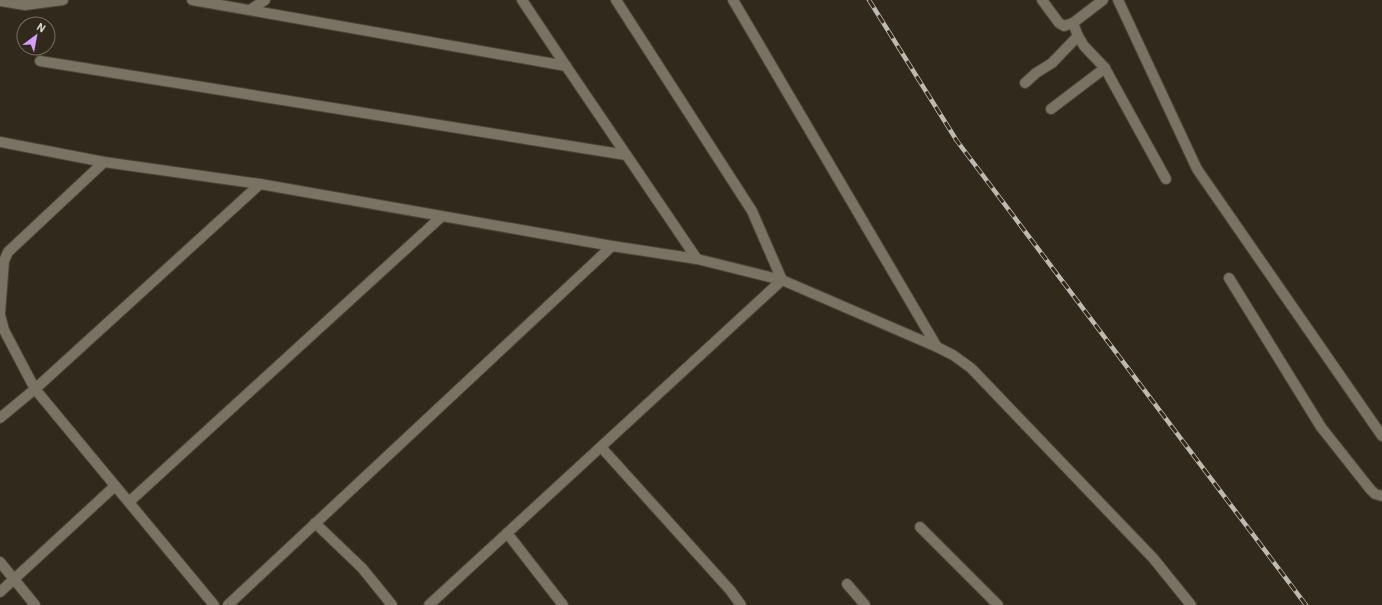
<svg xmlns="http://www.w3.org/2000/svg" width="1382" height="605" viewBox="0 0 1382 605" font-family="'IBM Plex Sans',sans-serif">
	<rect width="100%" height="100%" fill="#31291c"/>
	<g fill="none" stroke-linecap="round" stroke-linejoin="round">
		<defs>
			<g id="minor">
				<path d="M192 0 566 66 697 259"/>
				<path d="M522 0 566 66"/>
				<path d="M733 0 937 347"/>
				<path d="M1042 0 1059 23 1064 26 1073 23 1103 0"/>
				<path d="M1118 0 1197 169 1382 436"/>
				<path d="M0 1 25 5 63 0"/>
				<path d="M250 10 265 0"/>
				<path d="M1073 23 1078 36 1084 46 1105 68 1112 81 1166 179"/>
				<path d="M40 61 626 155"/>
				<path d="M1025 83 1036 73 1052 63 1078 36"/>
				<path d="M1051 109 1105 68"/>
				<path d="M0 142 104 162 260 184 612 246 697 259 782 280 937 347 953 355 971 368 1153 558 1191 605"/>
				<path d="M1229 278 1321 427 1370 489 1375 494 1382 496"/>
				<path d="M0 313 4 261 8 252 104 162"/>
				<path d="M0 315 4 330 35 389 214 605"/>
				<path d="M0 418 35 389 260 184"/>
				<path d="M601 447 730 590 741 605"/>
				<path d="M129 502 441 217"/>
				<path d="M315 523 362 568 392 605"/>
				<path d="M920 527 998 605"/>
				<path d="M507 533 563 605"/>
				<path d="M0 562 35 605"/>
				<path d="M847 584 865 605"/>
				<path d="M0 592 115 486"/>
				<path d="M228 605 612 246"/>
				<path d="M429 605 782 280 752 211 616 0"/>
			</g>
		</defs>
		<use href="#minor" stroke="#4b453a" stroke-width="12"/>
		<use href="#minor" stroke="#7a7262" stroke-width="10"/>
		<defs>
			<path id="rail" d="M869 0 957 141 1306 605"/>
		</defs>
		<use href="#rail" stroke="#bfbab0" stroke-width="4.5"/>
		<use href="#rail" stroke="#31291c" stroke-width="3" stroke-dasharray="9" stroke-linecap="butt"/>
	</g>
	<g transform="translate(36 36) rotate(32)"><circle r="19" fill="#31291c" stroke="#756e63"/>
	<path d="M0-3L7 15L0 10L-7 15Z" fill="#d49cfb"/>
	<text y="-6" font-size="11" font-weight="bold" text-anchor="middle" fill="#dad6cd">N</text>
	</g>
</svg>
